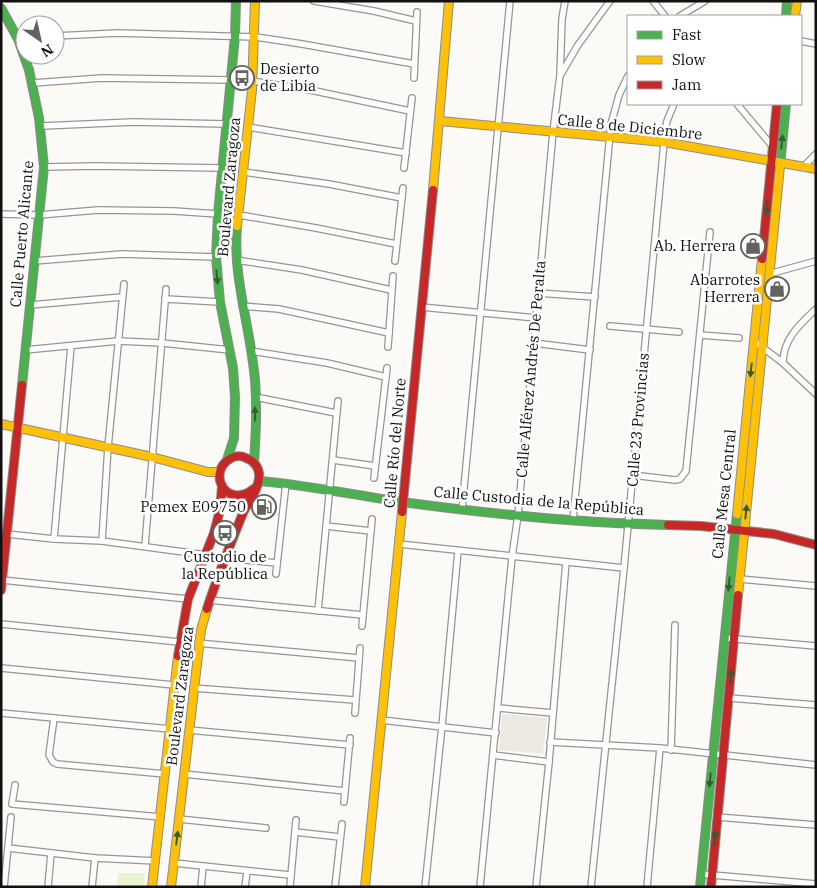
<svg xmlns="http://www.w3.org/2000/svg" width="817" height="888" viewBox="0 0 817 888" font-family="'IBM Plex Serif',serif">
	<rect width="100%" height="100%" fill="#fcfaf6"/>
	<path fill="#e9f4d3" d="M118 873H145L144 887H117Z"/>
	<path fill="#ede9e0" d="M502 714 547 718 543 754 499 750Z"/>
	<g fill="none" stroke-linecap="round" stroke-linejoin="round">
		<defs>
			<g id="street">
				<path d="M314 1 374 11 416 21"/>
				<path d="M653 1 665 16"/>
				<path d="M680 16 705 1"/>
				<path d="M55 36 118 33 256 37 302 44 414 64"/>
				<path d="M801 41 816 44"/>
				<path d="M561 74 578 45 610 1"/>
				<path d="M414 78 417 12"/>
				<path d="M252 81 315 91 410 111"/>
				<path d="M33 83 102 78 231 80"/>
				<path d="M737 104 773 147"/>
				<path d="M42 126 133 122 227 124"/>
				<path d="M248 127 406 153"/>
				<path d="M804 166 816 154"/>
				<path d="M44 167 95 166 223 168"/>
				<path d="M404 168 412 98"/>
				<path d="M244 172 329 184 402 198"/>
				<path d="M1 214 39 215 98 210 174 211 218 214"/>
				<path d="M239 215 316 228 396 244"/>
				<path d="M236 260 302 270 391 290"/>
				<path d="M34 261 122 254 216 257"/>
				<path d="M395 261 403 188"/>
				<path d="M769 274 816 261"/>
				<path d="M538 293 595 297"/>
				<path d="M165 299 220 302"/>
				<path d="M30 305 122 297"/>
				<path d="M242 306 279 309 389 333"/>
				<path d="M421 307 536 318"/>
				<path d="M610 326 679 332"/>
				<path d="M700 335 739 338"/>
				<path d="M754 341 783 363 816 394"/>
				<path d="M534 343 590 350"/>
				<path d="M388 347 393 276"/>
				<path d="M25 350 118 341 162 343 230 350"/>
				<path d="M251 351 327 363 386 377"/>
				<path d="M783 363C783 339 800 324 816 309"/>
				<path d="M255 397 336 413"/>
				<path d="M333 460 375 466"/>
				<path d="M632 475 675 480 680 479 686 471 710 232"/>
				<path d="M374 478 387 368"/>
				<path d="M462 509 510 1"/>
				<path d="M573 520 611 124 619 95 628 76"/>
				<path d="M326 526 371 531"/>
				<path d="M7 534 54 539 102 541 206 555"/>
				<path d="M54 539 71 346"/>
				<path d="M102 541 108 447 124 284"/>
				<path d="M399 544 624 568"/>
				<path d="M145 546 166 289"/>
				<path d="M225 558 277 563"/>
				<path d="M276 574 286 483"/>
				<path d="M740 579 816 586"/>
				<path d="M2 580 188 599"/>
				<path d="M209 600 363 615"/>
				<path d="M318 611 338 401"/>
				<path d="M1 624 179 642"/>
				<path d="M362 626 372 519"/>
				<path d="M725 638 816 646"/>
				<path d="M198 643 359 658"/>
				<path d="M1 668 174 685"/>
				<path d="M193 688 355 700"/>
				<path d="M729 698 816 705"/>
				<path d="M498 708 553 713"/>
				<path d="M1 713 170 729"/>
				<path d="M355 713 360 648"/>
				<path d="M54 718 49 755 53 762 57 764 165 774"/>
				<path d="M381 720 496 733"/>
				<path d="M189 730 350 745"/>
				<path d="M550 742 660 748 816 765"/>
				<path d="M671 750 675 625"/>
				<path d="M493 755 549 762"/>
				<path d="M184 774 345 791"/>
				<path d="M15 785 12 804 161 817"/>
				<path d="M344 802 350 738"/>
				<path d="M717 817 816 825"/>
				<path d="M179 819 266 828"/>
				<path d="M295 832 340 837"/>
				<path d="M8 848 95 858 156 861"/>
				<path d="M174 863 290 875"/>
				<path d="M701 874 816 884"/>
				<path d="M4 887 11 817"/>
				<path d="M48 887 51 854"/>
				<path d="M92 887 95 858"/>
				<path d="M201 887 203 867"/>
				<path d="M245 887 247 872"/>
				<path d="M290 887 296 820"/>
				<path d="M335 887 342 824"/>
				<path d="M425 887 442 726 458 551"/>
				<path d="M480 887 512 557 518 515 553 132 560 75 562 19 565 1"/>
				<path d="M536 887 549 762 566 562"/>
				<path d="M591 887 624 568 665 132 667 121 674 104"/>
				<path d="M647 887 660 748"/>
			</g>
			<g id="fast">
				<path d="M1 8 18 39 29 70 39 118 44 167 22 385"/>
				<path d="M786 16 787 1"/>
				<path d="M780 166 786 104"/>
				<path d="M237 226C233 273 247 316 253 363 258 396 256 430 254 463"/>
				<path d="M227 460 234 438 235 397 233 368 220 302 216 257 218 214 235 36 236 1"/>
				<path d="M259 481C307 485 354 495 402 502 490 514 579 523 668 525"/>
				<path d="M700 887 737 514"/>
			</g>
			<g id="slow">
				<path d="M795 16 797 1"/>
				<path d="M440 121 664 142 816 169"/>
				<path d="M433 190 449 1"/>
				<path d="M237 226 252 90 255 1"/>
				<path d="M1 424 152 457 208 472H219"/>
				<path d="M737 514 762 259"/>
				<path d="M738 595 780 166"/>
				<path d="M152 887 178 656"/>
				<path d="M171 887 201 630 207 609"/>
				<path d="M365 887 402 512"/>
			</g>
			<g id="jam">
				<path d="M762 259 777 104"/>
				<path d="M402 512 433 190"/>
				<path d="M668 525 701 526 774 534 816 545"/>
				<path d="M1 590 22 385"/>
				<path d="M207 609C217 577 230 545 243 513 248 502 258 491 259 478 260 469 255 461 246 458 240 455 233 456 228 460 210 473 223 502 245 494 249 493 252 490 255 488"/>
				<path d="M178 656 188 599 214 533 220 510 222 486"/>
				<path d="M711 887 738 595"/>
			</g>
		</defs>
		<use href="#street" stroke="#969594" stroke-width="8"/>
		<use href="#fast" stroke="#8d8c8a" stroke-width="10"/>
		<use href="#slow" stroke="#8d8c8a" stroke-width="10"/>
		<use href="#jam" stroke="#8d8c8a" stroke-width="10"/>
		<use href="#street" stroke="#fffefe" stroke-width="5.5"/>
		<use href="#fast" stroke="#4caf50" stroke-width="8"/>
		<use href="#slow" stroke="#ffc107" stroke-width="8"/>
		<use href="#jam" stroke="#c62828" stroke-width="8"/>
	</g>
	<defs><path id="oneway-solid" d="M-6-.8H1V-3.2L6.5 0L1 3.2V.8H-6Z" transform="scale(1.25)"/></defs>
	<g fill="#2e6030">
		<use href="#oneway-solid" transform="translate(782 142) rotate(-84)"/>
		<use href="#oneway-solid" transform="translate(767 208) rotate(95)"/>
		<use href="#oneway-solid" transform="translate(217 277) rotate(85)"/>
		<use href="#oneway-solid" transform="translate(751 370) rotate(96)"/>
		<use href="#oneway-solid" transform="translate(255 414) rotate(-91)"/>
		<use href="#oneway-solid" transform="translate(746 512) rotate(-84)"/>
		<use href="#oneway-solid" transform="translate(729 584) rotate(95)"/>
		<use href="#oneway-solid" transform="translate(731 676) rotate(-85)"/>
		<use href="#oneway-solid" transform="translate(710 780) rotate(95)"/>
		<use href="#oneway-solid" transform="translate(177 838) rotate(-83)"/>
		<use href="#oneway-solid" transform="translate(715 838) rotate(-84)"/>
	</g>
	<defs>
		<symbol id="bus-ring" viewBox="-11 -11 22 22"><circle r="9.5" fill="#fff" stroke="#636260" stroke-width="1.5"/><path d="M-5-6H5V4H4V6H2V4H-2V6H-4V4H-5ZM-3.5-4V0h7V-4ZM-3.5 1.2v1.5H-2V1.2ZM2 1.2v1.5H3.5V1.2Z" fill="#636260"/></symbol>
		<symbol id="shop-ring" viewBox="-11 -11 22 22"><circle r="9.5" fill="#fff" stroke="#636260" stroke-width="1.5"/><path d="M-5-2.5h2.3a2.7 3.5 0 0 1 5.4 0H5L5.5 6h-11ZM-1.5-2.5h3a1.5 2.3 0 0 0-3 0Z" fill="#636260"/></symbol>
		<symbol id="fuel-ring" viewBox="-11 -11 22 22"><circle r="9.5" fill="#fff" stroke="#636260" stroke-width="1.5"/><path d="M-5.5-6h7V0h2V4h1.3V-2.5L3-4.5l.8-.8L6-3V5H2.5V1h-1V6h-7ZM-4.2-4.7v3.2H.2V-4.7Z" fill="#636260"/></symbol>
	</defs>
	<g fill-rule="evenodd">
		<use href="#bus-ring" x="228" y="64" width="28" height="28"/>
		<use href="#shop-ring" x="739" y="232" width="28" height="28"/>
		<use href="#shop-ring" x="763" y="275" width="28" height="28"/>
		<use href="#fuel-ring" x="250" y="493" width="28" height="28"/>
		<use href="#bus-ring" x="211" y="519" width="28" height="28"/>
	</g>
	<g text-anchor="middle" stroke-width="5" stroke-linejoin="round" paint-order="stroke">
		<g font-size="15" fill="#101010" stroke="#fff" text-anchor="end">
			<text x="260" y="74" text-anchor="start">Desierto<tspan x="260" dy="17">de Libia</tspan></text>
			<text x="736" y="251">Ab. Herrera</text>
			<text x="760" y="285">Abarrotes<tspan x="760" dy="17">Herrera</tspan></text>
			<text x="246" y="512">Pemex E09750</text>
			<text x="225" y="562" text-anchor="middle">Custodio de<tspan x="225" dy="17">la República</tspan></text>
		</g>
		<g font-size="15" fill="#101010" stroke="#fff">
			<text transform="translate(630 127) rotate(6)" y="5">Calle 8 de Diciembre</text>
			<text transform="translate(229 187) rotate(-85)" y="5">Boulevard Zaragoza</text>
			<text transform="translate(22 234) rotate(-85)" y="5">Calle Puerto Alicante</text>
			<text transform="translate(531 369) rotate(-85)" y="5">Calle Alférez Andrés De Peralta</text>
			<text transform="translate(638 420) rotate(-85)" y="5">Calle 23 Provincias</text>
			<text transform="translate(395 443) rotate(-85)" y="5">Calle Río del Norte</text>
			<text transform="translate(724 494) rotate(-84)" y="5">Calle Mesa Central</text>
			<text transform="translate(539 501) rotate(5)" y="5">Calle Custodia de la República</text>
			<text transform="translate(180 696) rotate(-83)" y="5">Boulevard Zaragoza</text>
		</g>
	</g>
	<rect width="817" height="888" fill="none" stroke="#101010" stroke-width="5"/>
	<rect x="627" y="15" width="175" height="90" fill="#ffffff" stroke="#9f9f9f"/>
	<rect x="637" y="31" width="25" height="8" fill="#4caf50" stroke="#9f9f9f"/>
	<text x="672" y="40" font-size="15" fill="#101010">Fast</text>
	<rect x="637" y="56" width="25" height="8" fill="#ffc107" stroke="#9f9f9f"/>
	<text x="672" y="65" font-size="15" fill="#101010">Slow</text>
	<rect x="637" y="81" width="25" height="8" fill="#c62828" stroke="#9f9f9f"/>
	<text x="672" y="90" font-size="15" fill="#101010">Jam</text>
	<g transform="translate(40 40) rotate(146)"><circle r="24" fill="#ffffff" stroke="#9f9f9f"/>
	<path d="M0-4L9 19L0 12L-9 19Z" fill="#636260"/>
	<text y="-8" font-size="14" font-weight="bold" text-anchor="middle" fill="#101010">N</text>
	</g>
</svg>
